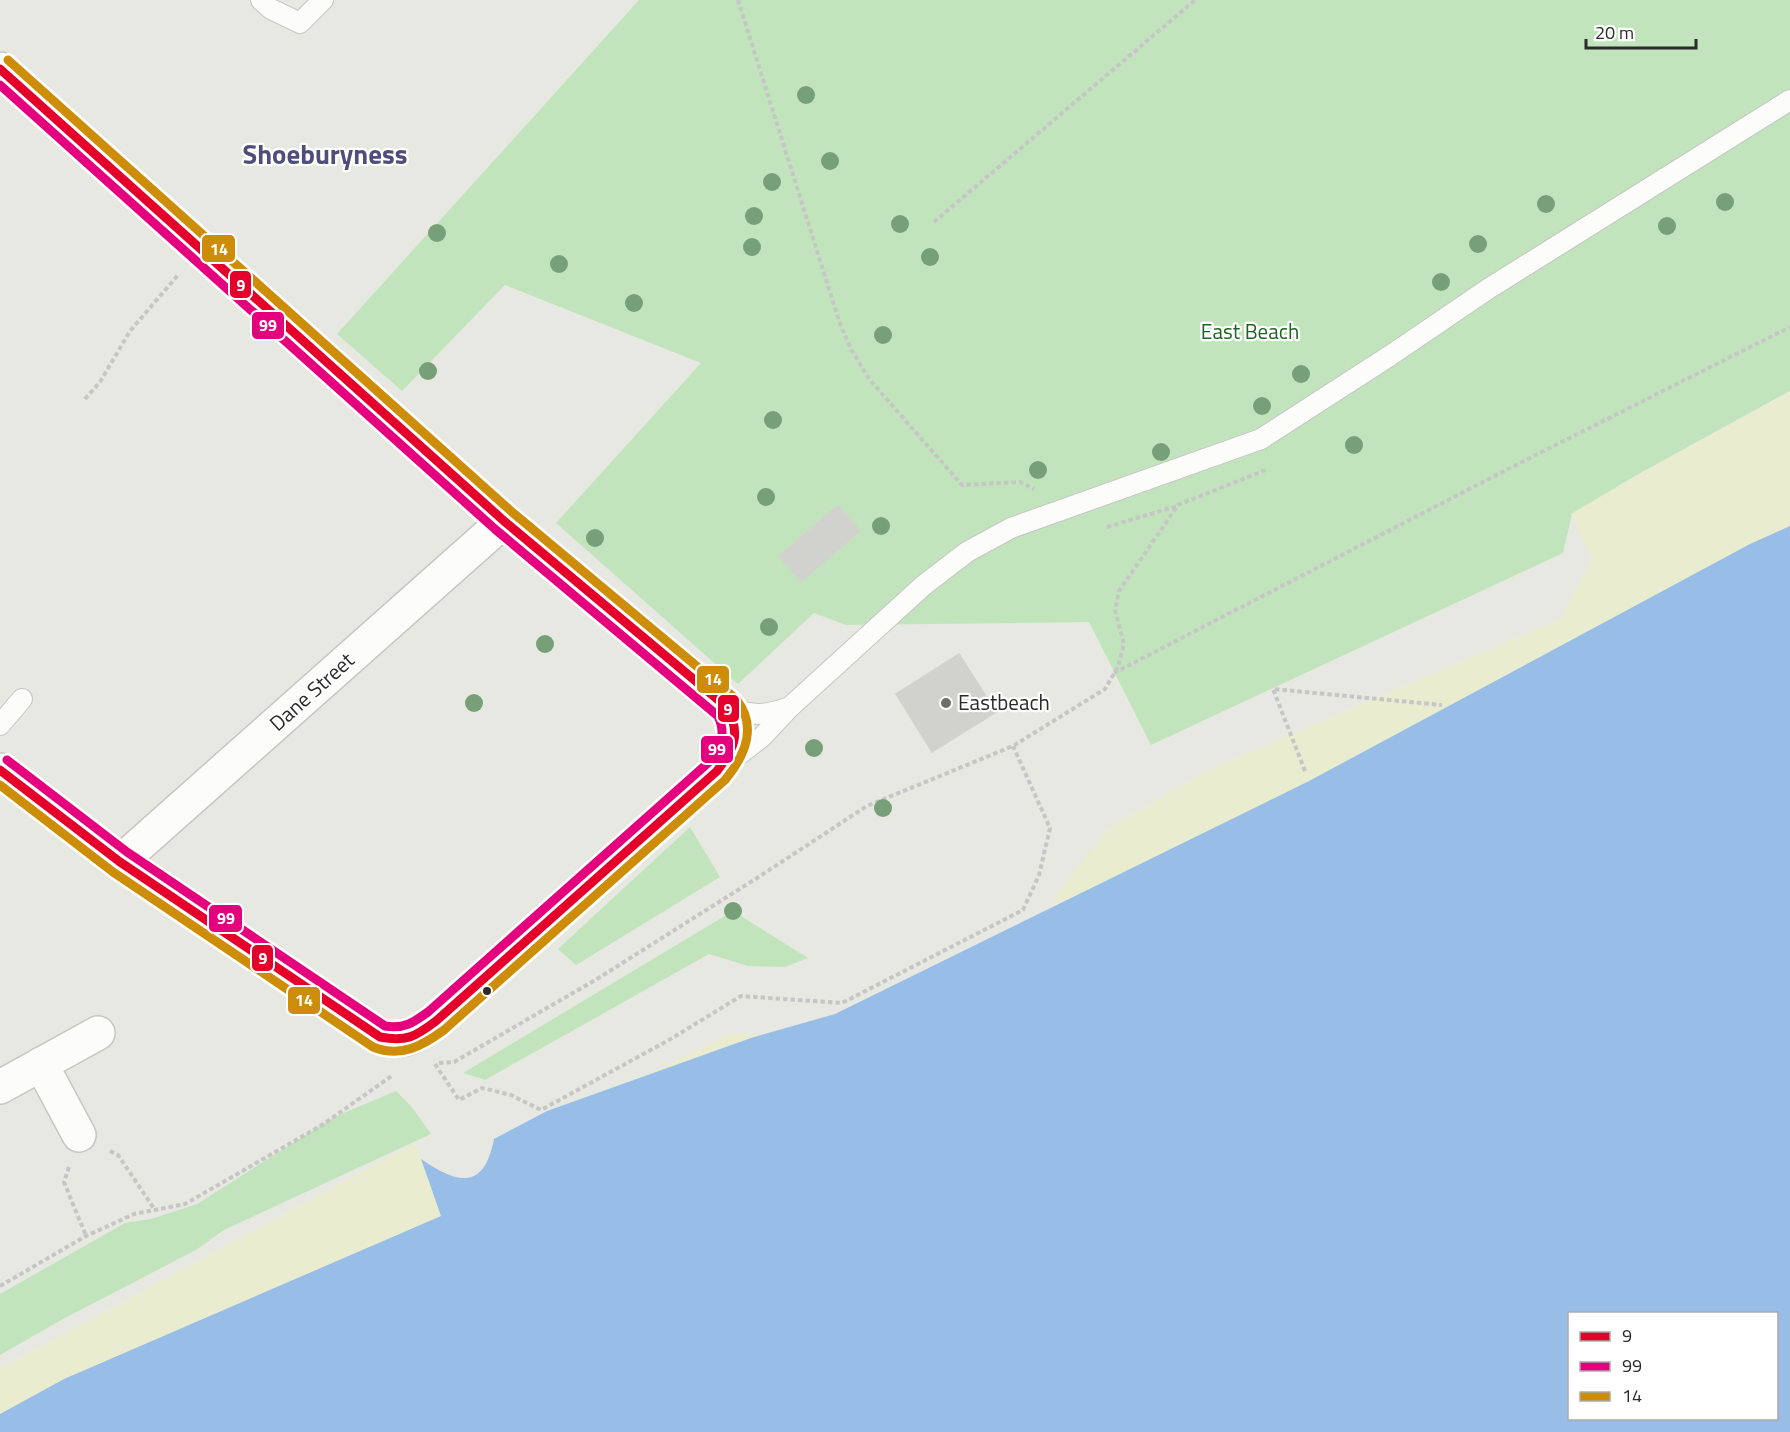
<svg xmlns="http://www.w3.org/2000/svg" width="1790" height="1432" viewBox="0 0 1790 1432" font-family="'Titillium Web',sans-serif">
	<rect width="100%" height="100%" fill="#e8e8e2"/>
	<g fill="#c2e4bc">
		<path d="M639 0H1790V391L1637 475 1572 514 1563 553 1151 745 1089 622 846 625 814 613 738 684 556 523 701 363 505 285 402 391 337 334Z"/>
		<path d="M690 827 720 877 576 965 558 949Z"/>
		<path d="M733 911 808 958 785 967 748 966 709 954 485 1080 463 1073Z"/>
		<path d="M396 1091 411 1106 431 1134 224 1230 196 1250 63 1319 0 1355V1294L125 1223 151 1219 197 1204 334 1117Z"/>
	</g>
	<path fill="#eaecd0" d="M1790 391V669L0 1432V1369L415 1143 440 1198 514 1173 526 1135 731 1033 851 1043 1043 956 1055 896 1109 828 1212 768 1560 619 1592 560 1571 514 1637 475Z"/>
	<path fill="#98bee7" fill-rule="evenodd" d="M1790 526V1432H0V1414L64 1379 441 1216 421 1159C457 1184 484 1191 494 1139L547 1111 751 1038 835 1014 1309 781 1750 544ZM1570 1314H1776V1418H1570Z"/>
	<g fill="#d1d1cd" stroke="#d3d3cd" stroke-width="1.5">
		<path d="M838 505 860 531 801 582 779 556Z"/>
		<path d="M959 654 996 712 932 752 896 694Z"/>
	</g>
	<g fill="none" stroke-linecap="round" stroke-linejoin="round">
		<defs>
			<g id="service">
				<path d="M261 0 271 9 300 23 323 0"/>
				<path d="M790 707 924 585 967 552 1011 528 1261 439 1391 355 1488 289 1790 100"/>
				<path d="M0 725 22 699"/>
				<path d="M728 763 762 737 790 707C765 716 754 716 728 708"/>
			</g>
			<g id="minor">
				<path d="M0 69 504 521 728 708C743 736 735 747 717 771L436 1021C413 1038 409 1043 380 1037L120 862 0 770"/>
				<path d="M120 862 504 521"/>
				<path d="M41 1064 79 1135"/>
				<path d="M0 1087 98 1033"/>
			</g>
		</defs>
		<use href="#service" stroke="#c6c6c6" stroke-width="22"/>
		<use href="#minor" stroke="#c6c6c6" stroke-width="36"/>
		<g stroke="#c6c6c6" stroke-width="4" stroke-dasharray="4.5 3" stroke-linecap="butt">
			<path d="M738 0 840 324 851 349 869 379 962 485 1020 482 1034 489"/>
			<path d="M934 222 1195 0"/>
			<path d="M85 399 100 382 130 331 179 274"/>
			<path d="M1107 527 1177 506"/>
			<path d="M1114 673 1510 468 1790 327"/>
			<path d="M1305 771 1273 689 1442 705"/>
			<path d="M439 1063 454 1062 597 979 757 878 867 806 1013 746 1105 689 1118 667 1124 644 1115 610 1119 591 1178 505 1268 469"/>
			<path d="M435 1064 459 1100 482 1088 511 1095 541 1110 669 1040 741 996 842 1003 1023 910 1039 875 1050 828 1013 746"/>
			<path d="M110 1151 118 1155 155 1210"/>
			<path d="M69 1167 64 1182 86 1236"/>
			<path d="M0 1286 86 1236 134 1214 185 1204 322 1125 393 1075"/>
		</g>
		<use href="#service" stroke="#fcfcfb" stroke-width="20"/>
		<use href="#minor" stroke="#fcfcfb" stroke-width="33"/>
		<defs>
			<path id="bus-1" d="M0 69 504 521 728 708C741 736 734 748 717 771L436 1021C415 1037 406 1042 380 1037L120 862 0 770"/>
			<path id="bus-2" d="M0 85 496 530 718 716C727 735 720 747 708 763L428 1012C413 1023 404 1029 385 1026L127 852 7 760"/>
			<path id="bus-3" d="M0 785 113 872 373 1047C401 1058 422 1046 444 1030L725 780C745 756 758 726 736 699L512 512 8 60"/>
		</defs>
		<use href="#bus-1" stroke="#fff" stroke-width="14"/>
		<use href="#bus-2" stroke="#fff" stroke-width="14"/>
		<use href="#bus-3" stroke="#fff" stroke-width="14"/>
		<use href="#bus-1" stroke="#e4002b" stroke-width="9"/>
		<use href="#bus-2" stroke="#e5007d" stroke-width="9"/>
		<use href="#bus-3" stroke="#ce8d09" stroke-width="9"/>
	</g>
	<g fill="#78a078">
		<circle cx="806" cy="95" r="9"/>
		<circle cx="830" cy="161" r="9"/>
		<circle cx="772" cy="182" r="9"/>
		<circle cx="1725" cy="202" r="9"/>
		<circle cx="1546" cy="204" r="9"/>
		<circle cx="754" cy="216" r="9"/>
		<circle cx="900" cy="224" r="9"/>
		<circle cx="1667" cy="226" r="9"/>
		<circle cx="437" cy="233" r="9"/>
		<circle cx="1478" cy="244" r="9"/>
		<circle cx="752" cy="247" r="9"/>
		<circle cx="930" cy="257" r="9"/>
		<circle cx="559" cy="264" r="9"/>
		<circle cx="1441" cy="282" r="9"/>
		<circle cx="634" cy="303" r="9"/>
		<circle cx="883" cy="335" r="9"/>
		<circle cx="428" cy="371" r="9"/>
		<circle cx="1301" cy="374" r="9"/>
		<circle cx="1262" cy="406" r="9"/>
		<circle cx="773" cy="420" r="9"/>
		<circle cx="1354" cy="445" r="9"/>
		<circle cx="1161" cy="452" r="9"/>
		<circle cx="1038" cy="470" r="9"/>
		<circle cx="766" cy="497" r="9"/>
		<circle cx="881" cy="526" r="9"/>
		<circle cx="595" cy="538" r="9"/>
		<circle cx="769" cy="627" r="9"/>
		<circle cx="545" cy="644" r="9"/>
		<circle cx="474" cy="703" r="9"/>
		<circle cx="814" cy="748" r="9"/>
		<circle cx="883" cy="808" r="9"/>
		<circle cx="733" cy="911" r="9"/>
	</g>
	<circle fill="#6d6d6b" stroke="#fff" stroke-width="2" cx="946" cy="703" r="6"/>
	<circle fill="#2b2b2b" stroke="#fff" stroke-width="2" cx="487" cy="991" r="5"/>
	<g text-anchor="middle" stroke-width="4.5" stroke-linejoin="round" paint-order="stroke">
		<g font-size="21" fill="#1d6522" stroke="#fff">
			<text x="1250" y="339">East Beach</text>
		</g>
		<g font-size="21" fill="#2b2b2b" stroke="#fff">
			<text transform="translate(312 692) rotate(-42)" y="7">Dane Street</text>
		</g>
		<g font-size="21" fill="#2b2b2b" stroke="#fff" text-anchor="start">
			<text x="958" y="710">Eastbeach</text>
		</g>
		<g font-size="27" font-weight="bold" fill="#514d7a" stroke="#fff">
			<text x="325" y="164">Shoeburyness</text>
		</g>
	</g>
	<g stroke="#fff" stroke-width="2">
		<rect x="201" y="234" width="35" height="29" rx="6" fill="#ce8d09"/>
		<rect x="229" y="270" width="23" height="29" rx="6" fill="#e4002b"/>
		<rect x="251" y="311" width="34" height="29" rx="6" fill="#e5007d"/>
		<rect x="696" y="665" width="34" height="29" rx="6" fill="#ce8d09"/>
		<rect x="717" y="694" width="23" height="29" rx="6" fill="#e4002b"/>
		<rect x="700" y="735" width="34" height="29" rx="6" fill="#e5007d"/>
		<rect x="208" y="904" width="35" height="29" rx="6" fill="#e5007d"/>
		<rect x="251" y="944" width="23" height="28" rx="6" fill="#e4002b"/>
		<rect x="287" y="986" width="34" height="29" rx="6" fill="#ce8d09"/>
	</g>
	<g font-size="16" text-anchor="middle" font-weight="bold" fill="#fff">
		<text x="219" y="255">14</text>
		<text x="241" y="291">9</text>
		<text x="268" y="331">99</text>
		<text x="713" y="685">14</text>
		<text x="728" y="715">9</text>
		<text x="717" y="755">99</text>
		<text x="226" y="924">99</text>
		<text x="263" y="964">9</text>
		<text x="304" y="1006">14</text>
	</g>
	<rect x="1568" y="1312" width="210" height="108" fill="#ffffff" stroke="#aaaaaa" stroke-width="1.5"/>
	<rect x="1580" y="1332" width="30" height="9" fill="#e4002b" stroke="#aaaaaa" stroke-width="1.5"/>
	<text x="1622" y="1342" font-size="18" fill="#2b2b2b">9</text>
	<rect x="1580" y="1362" width="30" height="9" fill="#e5007d" stroke="#aaaaaa" stroke-width="1.5"/>
	<text x="1622" y="1372" font-size="18" fill="#2b2b2b">99</text>
	<rect x="1580" y="1392" width="30" height="9" fill="#ce8d09" stroke="#aaaaaa" stroke-width="1.5"/>
	<text x="1622" y="1402" font-size="18" fill="#2b2b2b">14</text>
	<path d="M1586 39v9h110v-9" fill="none" stroke="#2b2b2b" stroke-width="3"/>
	<text x="1595" y="39" font-size="18" fill="#2b2b2b" stroke="#ffffff" stroke-width="4.5" paint-order="stroke">20 m</text>
</svg>
